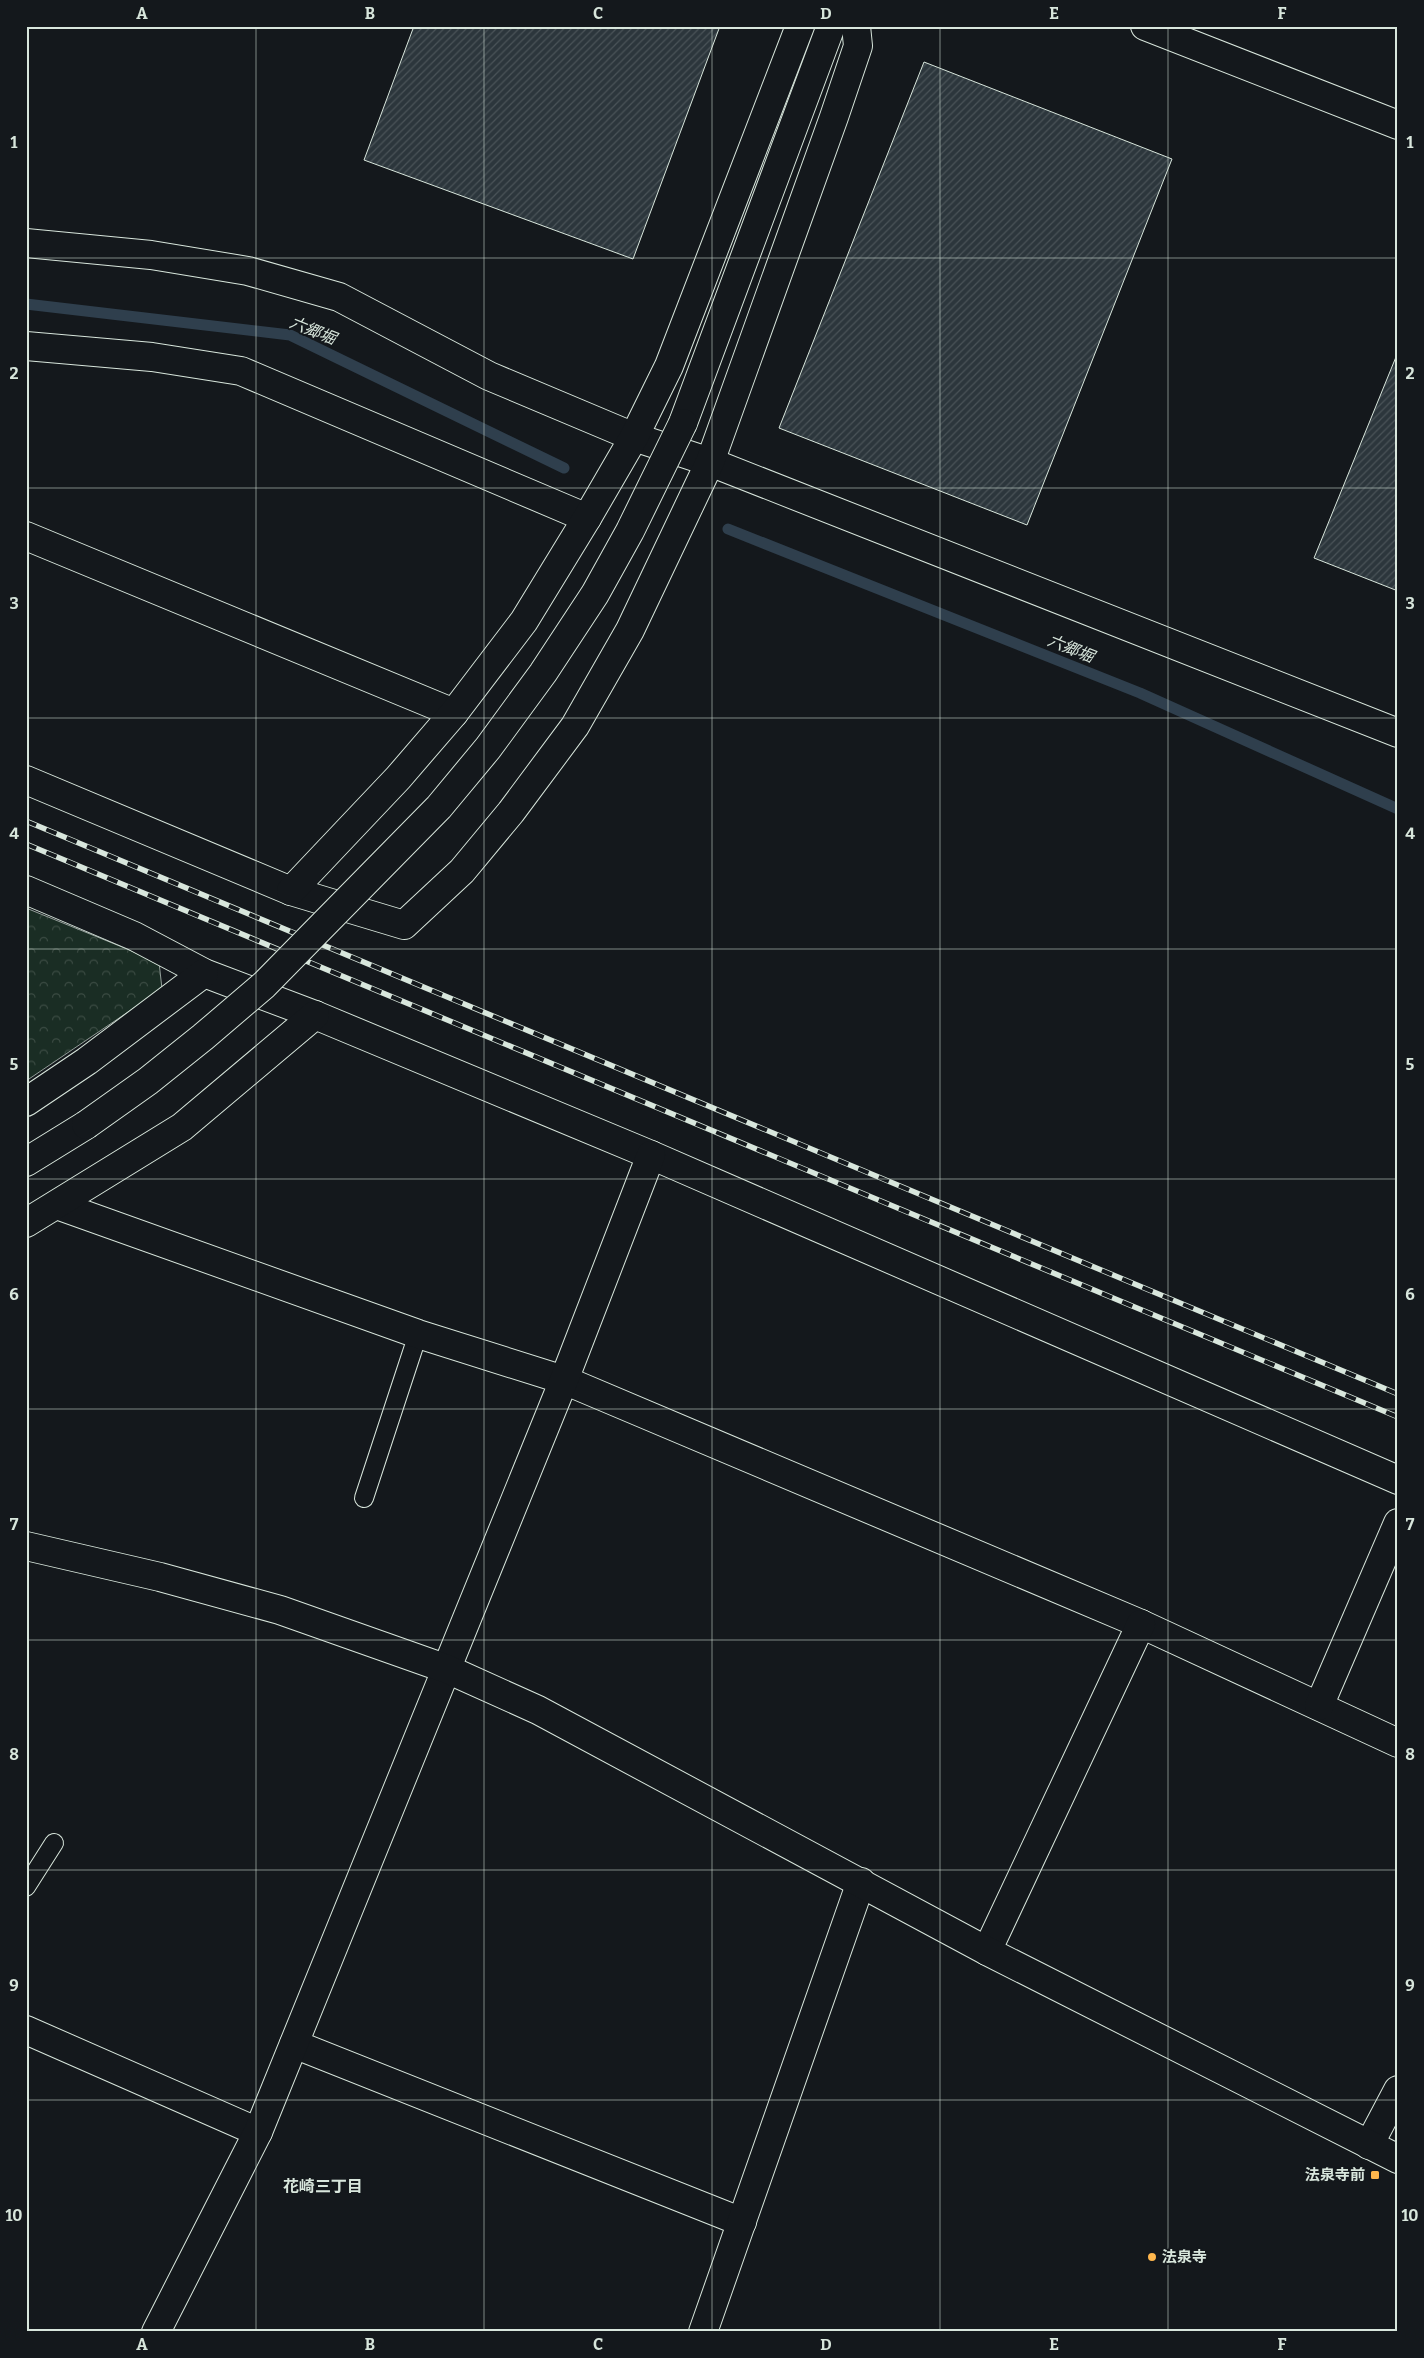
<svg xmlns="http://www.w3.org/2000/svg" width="1424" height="2358" viewBox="0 0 1424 2358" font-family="Bitter,'Noto Sans JP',serif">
	<defs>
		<pattern id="park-crowns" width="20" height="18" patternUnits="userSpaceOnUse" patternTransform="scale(1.25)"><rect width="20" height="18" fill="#1a2d24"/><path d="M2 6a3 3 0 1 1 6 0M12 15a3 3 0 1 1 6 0" fill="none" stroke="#3b4b43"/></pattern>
		<pattern id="building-hatch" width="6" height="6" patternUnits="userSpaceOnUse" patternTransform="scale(1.25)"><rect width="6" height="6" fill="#2c363c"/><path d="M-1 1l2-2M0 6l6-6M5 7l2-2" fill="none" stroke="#4a5358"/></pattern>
	</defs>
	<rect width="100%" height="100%" fill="#14181c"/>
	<path fill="url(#park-crowns)" stroke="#939e99" d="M26 908 159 962 162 989 26 1081Z"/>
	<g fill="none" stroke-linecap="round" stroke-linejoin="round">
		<g stroke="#2f3f4d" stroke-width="11">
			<path d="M26 304 290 335 564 468"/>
			<path d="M728 529 1140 693 1398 809"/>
		</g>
	</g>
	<g fill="url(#building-hatch)" stroke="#d8e6dc">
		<path d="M414 26H720L633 259 364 160Z"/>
		<path d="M924 62 1172 159 1027 525 779 428Z"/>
		<path d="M1398 352V591L1314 558Z"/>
	</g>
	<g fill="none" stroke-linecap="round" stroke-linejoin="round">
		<defs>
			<g id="service">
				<path d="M364 1498 418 1334"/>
				<path d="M26 1887 54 1843"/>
			</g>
			<g id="minor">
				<path d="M26 243 151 255 248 271 339 297 489 376 634 437 710 462 1398 733"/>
				<path d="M26 346 152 357 241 371 587 518"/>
				<path d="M26 536 454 713"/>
				<path d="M26 780 291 891 404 925 462 871 511 812 575 726 630 630 710 462 834 117 858 46 856 26"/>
				<path d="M26 890 134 936 204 973 315 1015 651 1155 1398 1480"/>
				<path d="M291 891 398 778 454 713 524 621 587 518 634 437 669 366 800 26"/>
				<path d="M26 1102 87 1061 204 973"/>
				<path d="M57 1205 418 1334 564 1380 1141 1624 1398 1743"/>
				<path d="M26 1223 182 1127 315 1015"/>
				<path d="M1319 1706 1398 1523"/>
				<path d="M987 1951 1141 1624"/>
				<path d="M26 2030 258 2132"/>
				<path d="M294 2044 742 2222"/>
				<path d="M1369 2145 1398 2090"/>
				<path d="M156 2332 258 2132 564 1380 651 1155"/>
				<path d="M703 2332 861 1882"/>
			</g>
			<g id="tertiary">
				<path d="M1145 26 1398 125"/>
				<path d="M683 423 831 26"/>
				<path d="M26 1162 86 1125"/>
				<path d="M26 1546 160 1577 280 1610 447 1669 538 1710 987 1951 1398 2159"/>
			</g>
		</defs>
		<use href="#service" stroke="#d8e6dc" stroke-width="20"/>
		<use href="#minor" stroke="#d8e6dc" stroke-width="30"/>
		<use href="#tertiary" stroke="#d8e6dc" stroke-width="30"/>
		<use href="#service" stroke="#14181c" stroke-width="18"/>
		<use href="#minor" stroke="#14181c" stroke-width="28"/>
		<use href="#tertiary" stroke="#14181c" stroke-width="28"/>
		<defs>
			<g id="rail">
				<path d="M26 821 1398 1394"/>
				<path d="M26 844 1398 1417"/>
			</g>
		</defs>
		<use href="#rail" stroke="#d8e6dc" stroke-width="5.5"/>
		<use href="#rail" stroke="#14181c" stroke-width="4" stroke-dasharray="11" stroke-linecap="butt"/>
		<defs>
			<path id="tertiary-bridge" d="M86 1125 148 1081 203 1037 264 985 439 807 488 748 543 673 595 594 630 531 683 423"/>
		</defs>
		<use href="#tertiary-bridge" stroke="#d8e6dc" stroke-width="30" stroke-linecap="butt"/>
		<use href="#tertiary-bridge" stroke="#14181c" stroke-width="28"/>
	</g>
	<path fill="none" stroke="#d8e6dc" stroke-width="1" stroke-opacity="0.55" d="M256 26V2332M484 26V2332M712 26V2332M940 26V2332M1168 26V2332M26 258H1398M26 488H1398M26 718H1398M26 949H1398M26 1179H1398M26 1409H1398M26 1640H1398M26 1870H1398M26 2100H1398"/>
	<g fill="#ffb74d" stroke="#14181c" stroke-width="2">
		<rect x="1370" y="2170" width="10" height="10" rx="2.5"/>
		<circle cx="1152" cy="2257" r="5"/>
	</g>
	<g text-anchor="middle" stroke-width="4" stroke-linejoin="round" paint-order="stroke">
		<g font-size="15" font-weight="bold" fill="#d8e6dc" stroke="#14181c" text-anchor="end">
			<text x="1365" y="2180">法泉寺前</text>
			<text x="1162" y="2262" text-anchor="start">法泉寺</text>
		</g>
		<g font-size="16" font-style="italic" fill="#d8e6dc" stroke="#14181c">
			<text transform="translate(313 330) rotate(22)" y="6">六郷堀</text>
			<text transform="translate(1071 648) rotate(22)" y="6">六郷堀</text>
		</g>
		<g font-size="16" font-weight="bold" fill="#d8e6dc" stroke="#14181c">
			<text x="323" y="2192">花崎三丁目</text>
		</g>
	</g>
	<rect width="1424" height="2358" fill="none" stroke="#14181c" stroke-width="55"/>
	<rect x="28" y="28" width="1368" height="2302" fill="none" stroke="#d8e6dc" stroke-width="2"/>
	<g font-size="16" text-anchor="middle" font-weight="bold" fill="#d8e6dc">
		<text x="142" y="19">A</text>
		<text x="370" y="19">B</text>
		<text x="598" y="19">C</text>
		<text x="826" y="19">D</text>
		<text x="1054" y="19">E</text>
		<text x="1282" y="19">F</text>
		<text x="14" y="148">1</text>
		<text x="1410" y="148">1</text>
		<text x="14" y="379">2</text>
		<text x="1410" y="379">2</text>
		<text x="14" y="609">3</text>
		<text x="1410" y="609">3</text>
		<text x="14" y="839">4</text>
		<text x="1410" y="839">4</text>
		<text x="14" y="1070">5</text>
		<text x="1410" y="1070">5</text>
		<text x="14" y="1300">6</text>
		<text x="1410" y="1300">6</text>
		<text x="14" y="1530">7</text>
		<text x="1410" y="1530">7</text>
		<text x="14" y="1760">8</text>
		<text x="1410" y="1760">8</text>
		<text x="14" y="1991">9</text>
		<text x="1410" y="1991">9</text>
		<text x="14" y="2221">10</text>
		<text x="1410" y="2221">10</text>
		<text x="142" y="2350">A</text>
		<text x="370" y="2350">B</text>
		<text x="598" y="2350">C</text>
		<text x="826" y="2350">D</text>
		<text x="1054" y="2350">E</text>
		<text x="1282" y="2350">F</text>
	</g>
</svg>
